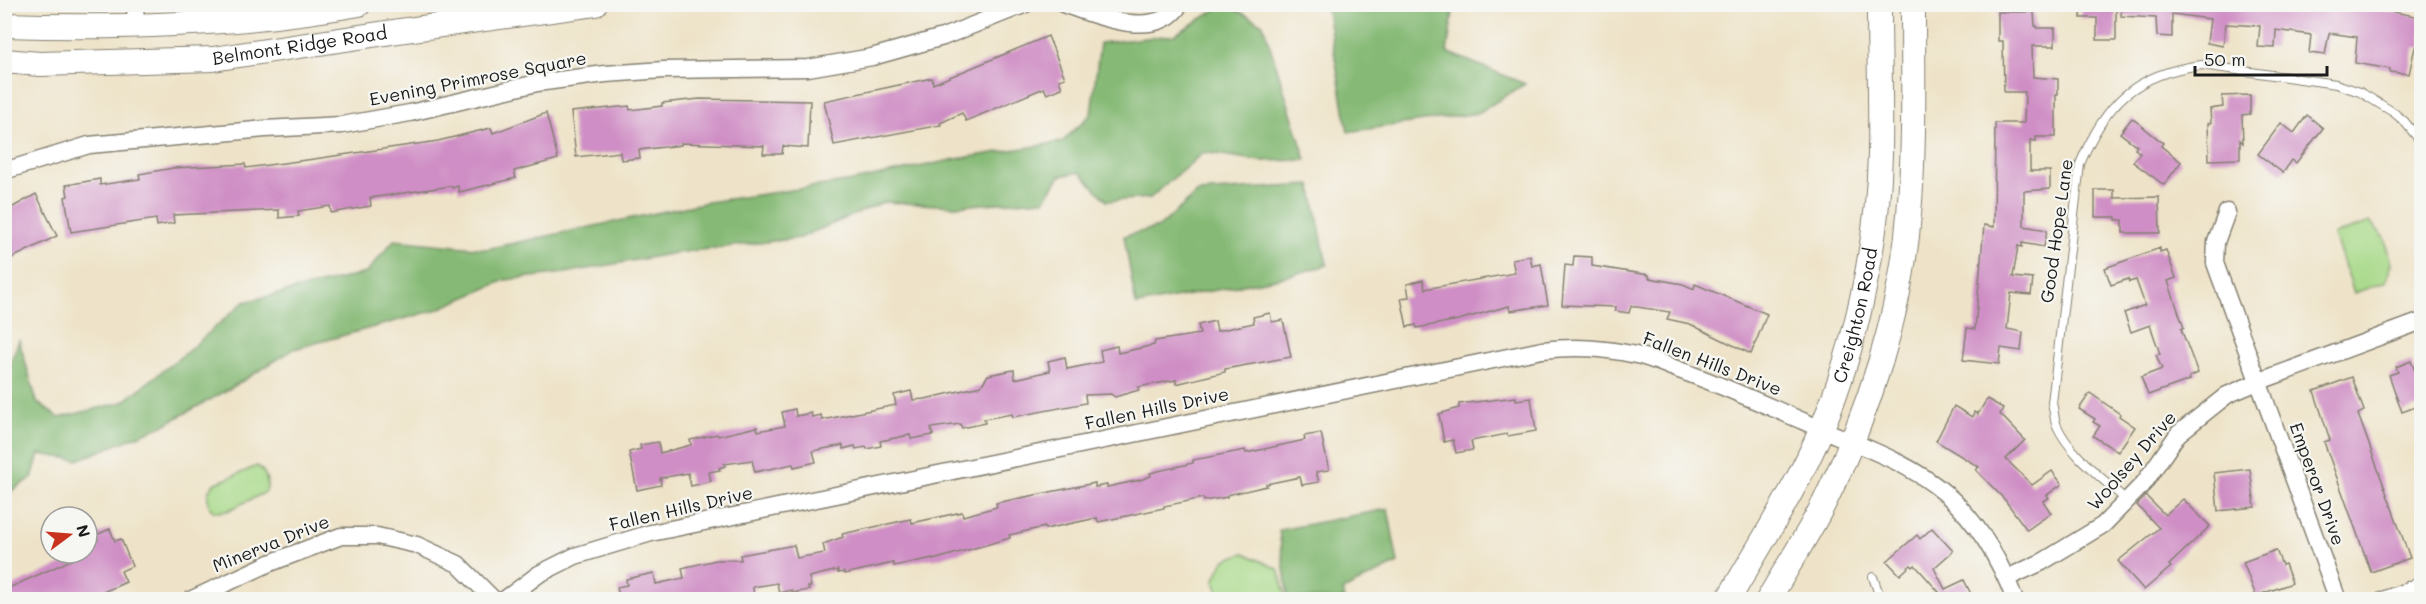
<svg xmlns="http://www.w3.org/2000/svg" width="2426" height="604" viewBox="0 0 2426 604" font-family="Mali,sans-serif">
	<rect width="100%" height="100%" fill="#f6f6f2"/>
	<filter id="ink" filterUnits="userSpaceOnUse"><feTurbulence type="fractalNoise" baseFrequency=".0167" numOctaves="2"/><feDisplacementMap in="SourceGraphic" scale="12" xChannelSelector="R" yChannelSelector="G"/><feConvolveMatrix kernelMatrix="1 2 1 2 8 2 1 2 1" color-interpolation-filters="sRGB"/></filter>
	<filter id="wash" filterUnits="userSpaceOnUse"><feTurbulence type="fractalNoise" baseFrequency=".008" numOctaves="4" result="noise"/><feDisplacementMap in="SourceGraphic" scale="24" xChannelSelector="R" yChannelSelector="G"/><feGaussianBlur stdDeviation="1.35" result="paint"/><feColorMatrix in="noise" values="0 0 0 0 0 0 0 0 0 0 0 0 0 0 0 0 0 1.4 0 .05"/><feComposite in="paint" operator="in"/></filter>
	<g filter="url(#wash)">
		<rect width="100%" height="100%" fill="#eee3c8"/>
		<g fill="#a7d988" stroke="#627a52" stroke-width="1.5">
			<path d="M2370 222 2385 238 2392 263 2386 282 2354 293 2334 235Z"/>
			<path d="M257 466C266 471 269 483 266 492L227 511 215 512 210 508C207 498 206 491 214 484Z"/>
			<path d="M1244 553 1278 569 1285 593 1281 599H1228L1219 596 1214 581 1224 560Z"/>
		</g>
		<g fill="#85b974" stroke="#506a48" stroke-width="1.5">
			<path d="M1225 4 1263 24 1306 160 1260 161 1204 152 1150 198 1107 201 1080 172 1060 176 1044 200 955 206 884 202 799 238 675 253 565 273 505 280 436 310 294 349 231 388 162 426 78 460 39 454 32 478 5 495V377L19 340 37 402 59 418 123 402 188 351 244 302 366 273 394 240 486 249 708 202 853 181 956 159 1062 142 1091 114 1100 43 1174 35Z"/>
			<path d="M1326 5H1454L1447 52 1525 84 1478 113 1348 132Z"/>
			<path d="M1311 185 1327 265 1280 278 1136 305 1124 236 1159 227 1198 192Z"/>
			<path d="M1388 509 1398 563 1343 590 1345 599H1288L1279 530Z"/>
		</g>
		<g id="blocks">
			<g fill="#cf8ec5">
				<path d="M2081 4H2116V40H2097V18H2081Z"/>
				<path d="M2122 4H2351L2421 17V48L2415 47 2409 74 2390 72V69L2355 63 2357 37 2329 33 2325 55 2309 53 2311 35 2276 30 2275 48 2258 47 2260 26 2226 24 2223 46 2207 43 2210 19 2172 14V37L2157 36 2156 18 2121 16Z"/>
				<path d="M1998 12H2034L2035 26H2037V28H2055V46H2032L2033 77 2058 79V95H2056V137H2036V141L2030 140V171H2050V189L2024 191V226L2047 230 2044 247 2022 243V247L2018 246 2013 277 2033 279 2031 295 2011 293 2007 329 2023 332 2021 351 2001 348 1999 364 1963 360 1967 328 1975 329 1984 225 1994 227 1995 123H2024L2025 92H2004L2003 41H1998Z"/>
				<path d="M1048 36 1065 78 1059 80 1062 88 1047 94 1044 88 966 121 962 113 940 123 941 125 834 145 824 101 932 78 933 84Z"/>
				<path d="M2250 95V114L2242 115 2243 143 2240 140V159L2209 160 2208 123H2211L2210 109 2223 107 2222 96Z"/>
				<path d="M700 99 810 101 808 148 783 146 782 154H763L764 146 681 143V145L639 150 640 158 621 160 620 152 576 157 571 112 629 106 630 110 662 106V103Z"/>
				<path d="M546 113 558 159 514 171 516 178 496 183 459 192 458 186 452 188 451 186 370 198 371 206 331 213 330 206 298 211 299 216 279 218V210L173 215 174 223 157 226 156 219 71 232 65 197 68 196 66 185 100 179V185L140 179 139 174 173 168 245 164 246 168 314 159 438 141 491 128 493 133Z"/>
				<path d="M2307 115 2323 128 2296 163 2292 160 2283 173 2258 154 2281 123 2294 133Z"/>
				<path d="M2132 118 2163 143 2161 146 2181 162 2164 185 2133 162 2140 153 2135 149 2137 146 2120 133Z"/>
				<path d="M2095 190H2114V198L2159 197 2160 233H2123V220H2116V217H2095Z"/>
				<path d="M36 194 57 236 4 262V212Z"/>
				<path d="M2160 248V252L2166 250 2176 278 2168 281 2184 328 2181 329 2198 373 2189 377 2190 380 2148 395 2141 377 2162 369 2156 355 2160 354 2150 325 2131 332 2124 313 2145 305 2136 280 2129 282 2128 279 2111 285 2105 268Z"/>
				<path d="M1530 256 1532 266 1541 264 1548 305 1510 311 1509 306 1458 320 1417 328 1416 325 1407 327 1401 298 1409 297 1407 284 1423 280 1425 289 1515 273 1512 259Z"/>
				<path d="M1574 256 1592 257V266L1649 275V278L1683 284 1694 289 1695 284 1767 314 1751 354 1690 324 1667 319 1670 312 1631 306 1629 313 1615 311 1616 307 1562 305 1565 265 1573 266Z"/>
				<path d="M1270 313 1272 322 1283 320 1291 357 1225 369V372L1176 384V380L1138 387 1139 390 1115 397 1111 394 1085 395 1086 403 1013 417 1012 414 984 419 985 423 962 428 960 424 931 428 933 435 911 439 910 435 880 441 881 446 867 449 866 447 856 449 855 446 843 449V445L813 451 816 462 794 467 793 464 755 472 752 460 724 464 725 466 719 468 720 470 709 472 711 481 691 486 688 473 660 478 661 485 637 490 629 452 641 449 640 445 658 442 660 453 691 445 690 440 717 434 718 436 757 427 758 431 785 426 782 412 795 409 796 416 811 413 812 417 821 415 822 420 896 405 894 395 911 391 913 400 925 399 981 386 988 375 1014 370 1015 379 1050 371 1048 361 1065 357 1067 369 1102 362 1100 350 1117 346 1118 353 1154 345 1155 341 1200 334 1198 325 1215 321 1217 331 1254 323 1253 317Z"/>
				<path d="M2411 361 2415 371 2421 369V405L2402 412 2389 375 2398 372 2396 367Z"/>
				<path d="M2352 377 2364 411 2358 414 2410 558 2371 572 2324 442 2330 440 2314 391Z"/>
				<path d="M2090 393 2120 414 2119 416 2135 427 2118 452 2093 436 2100 426 2093 422 2095 419 2079 409Z"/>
				<path d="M1516 397V400L1531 398 1536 431 1508 436 1507 434 1471 441 1473 450 1456 453 1453 440 1444 442 1439 414 1459 408V404Z"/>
				<path d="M1987 399 2003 408 2000 414 2025 440 2006 459 2032 485 2052 471 2062 484 2047 495 2049 498 2043 501 2051 513 2027 530 2005 500 1976 470 1979 467 1936 441 1954 406 1972 417 1974 412 1978 414Z"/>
				<path d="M1321 433 1329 470 1316 472 1319 482 1302 485 1300 477 1266 484 1267 486 1227 495V497L1204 501 1203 498 1164 506V508L1098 522 1097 518 1045 529V527L1009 535 1010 538 933 560V558L894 566 893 563 845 574 844 572 838 573V570L809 577 811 587H808L809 590 792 593V590L779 593 777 583 753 587 754 600H620L617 587 627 585 626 579 654 573 656 584 684 578 682 568 716 560H741L740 555 794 545 797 558 825 553 823 544 843 537 842 534 911 519 912 523 962 512 963 516 997 507 996 503 1065 489 1095 483V487L1107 485V487L1140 480 1151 476 1150 473 1193 463V460L1245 450 1246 453 1305 440 1304 436Z"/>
				<path d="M2250 469 2255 507 2218 511 2214 473Z"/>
				<path d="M2146 496 2165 515 2183 499 2210 526 2169 565 2171 567 2144 590 2118 561 2159 528 2137 505Z"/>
				<path d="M1932 528 1953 551 1934 568 1945 589 1964 580 1974 600H1925L1939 592 1915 565 1913 567 1911 565 1900 575 1887 561 1917 535 1920 539Z"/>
				<path d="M110 529 115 541 121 539 132 566 121 571 126 582 85 600H4V590L87 553V545L98 540 96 535Z"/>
				<path d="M2276 550 2282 565 2285 564 2292 583 2256 596 2243 562Z"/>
			</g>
		</g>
	</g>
	<g filter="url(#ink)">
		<use href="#blocks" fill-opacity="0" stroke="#858072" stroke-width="1.5"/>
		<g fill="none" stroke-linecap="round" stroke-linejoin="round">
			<defs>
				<g id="lane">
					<path d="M2127 501C2104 479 2071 456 2057 426 2054 419 2054 410 2052 403L2080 164C2105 104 2135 73 2202 65L2336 84 2360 92 2393 112 2404 121 2422 143"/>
					<path d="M1873 577 1881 600"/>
				</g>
				<g id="street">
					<path d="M135 4 136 26"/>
					<path d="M1063 4C1094 15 1157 42 1180 4"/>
					<path d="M4 171 89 145 265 129 342 125 410 113 537 83 605 74 664 70 808 68 872 57 943 37 1026 4"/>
					<path d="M2227 212 2216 242 2215 263 2338 600"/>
					<path d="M2007 578 2042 562 2103 525 2144 483 2178 434 2227 395 2260 381 2422 321"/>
					<path d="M190 600 270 563 341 536H377L417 545 458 564 494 600"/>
					<path d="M504 600 539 574 575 556 651 533 1542 350C1576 346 1603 348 1636 355 1651 358 1665 365 1679 370 1722 385 1763 404 1805 422 1852 443 1907 460 1946 494 1979 523 2000 560 2015 600"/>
					<path d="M2383 600 2422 585"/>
				</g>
				<g id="secondary">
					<path d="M4 25C123 29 242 25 359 4"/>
					<path id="s1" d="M4 61 40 64 213 59 399 31 595 4"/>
					<path id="s2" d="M1728 600C1760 544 1797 488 1822 428 1856 346 1878 243 1880 154 1881 104 1879 54 1879 4"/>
					<path d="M1768 600C1787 567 1808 535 1825 501 1868 415 1902 311 1909 214 1915 145 1913 74 1913 4"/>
				</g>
			</defs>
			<use href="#lane" stroke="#858072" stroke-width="10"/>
			<use href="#street" stroke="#858072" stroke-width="19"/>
			<use href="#secondary" stroke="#858072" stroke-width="26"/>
			<use href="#lane" stroke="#fff" stroke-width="8"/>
			<use href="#street" stroke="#fff" stroke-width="16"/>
			<use href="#secondary" stroke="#fff" stroke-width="24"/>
		</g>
	</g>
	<g text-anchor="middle" stroke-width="4.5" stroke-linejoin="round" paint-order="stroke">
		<g font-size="18" fill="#1c1c1c" stroke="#f6f6f2">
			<text dy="6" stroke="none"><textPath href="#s1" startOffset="297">Belmont Ridge Road</textPath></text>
			<text transform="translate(478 79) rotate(-11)" y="6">Evening Primrose Square</text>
			<text transform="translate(2057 231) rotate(-82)" y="6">Good Hope Lane</text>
			<text dy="6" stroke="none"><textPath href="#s2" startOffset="314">Creighton Road</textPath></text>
			<text transform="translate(1712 364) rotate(21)" y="6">Fallen Hills Drive</text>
			<text transform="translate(1157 409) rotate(-12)" y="6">Fallen Hills Drive</text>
			<text transform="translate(2132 461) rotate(-49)" y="6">Woolsey Drive</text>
			<text transform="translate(2317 484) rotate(70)" y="6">Emperor Drive</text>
			<text transform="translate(681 509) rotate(-13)" y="6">Fallen Hills Drive</text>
			<text transform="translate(271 544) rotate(-22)" y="6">Minerva Drive</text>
		</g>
	</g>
	<rect width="2426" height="604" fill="none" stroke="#f6f6f2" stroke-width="24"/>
	<g transform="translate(69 535) rotate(74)"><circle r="28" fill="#f6f6f2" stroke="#9f9f9c" stroke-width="1.5"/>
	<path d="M0-4.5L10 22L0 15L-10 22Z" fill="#c8321e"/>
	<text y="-9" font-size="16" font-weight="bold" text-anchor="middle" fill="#1c1c1c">N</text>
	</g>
	<path d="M2195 66v9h132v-9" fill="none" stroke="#1c1c1c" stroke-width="3"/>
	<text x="2204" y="66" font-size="18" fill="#1c1c1c" stroke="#f6f6f2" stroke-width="4.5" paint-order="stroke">50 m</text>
</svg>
